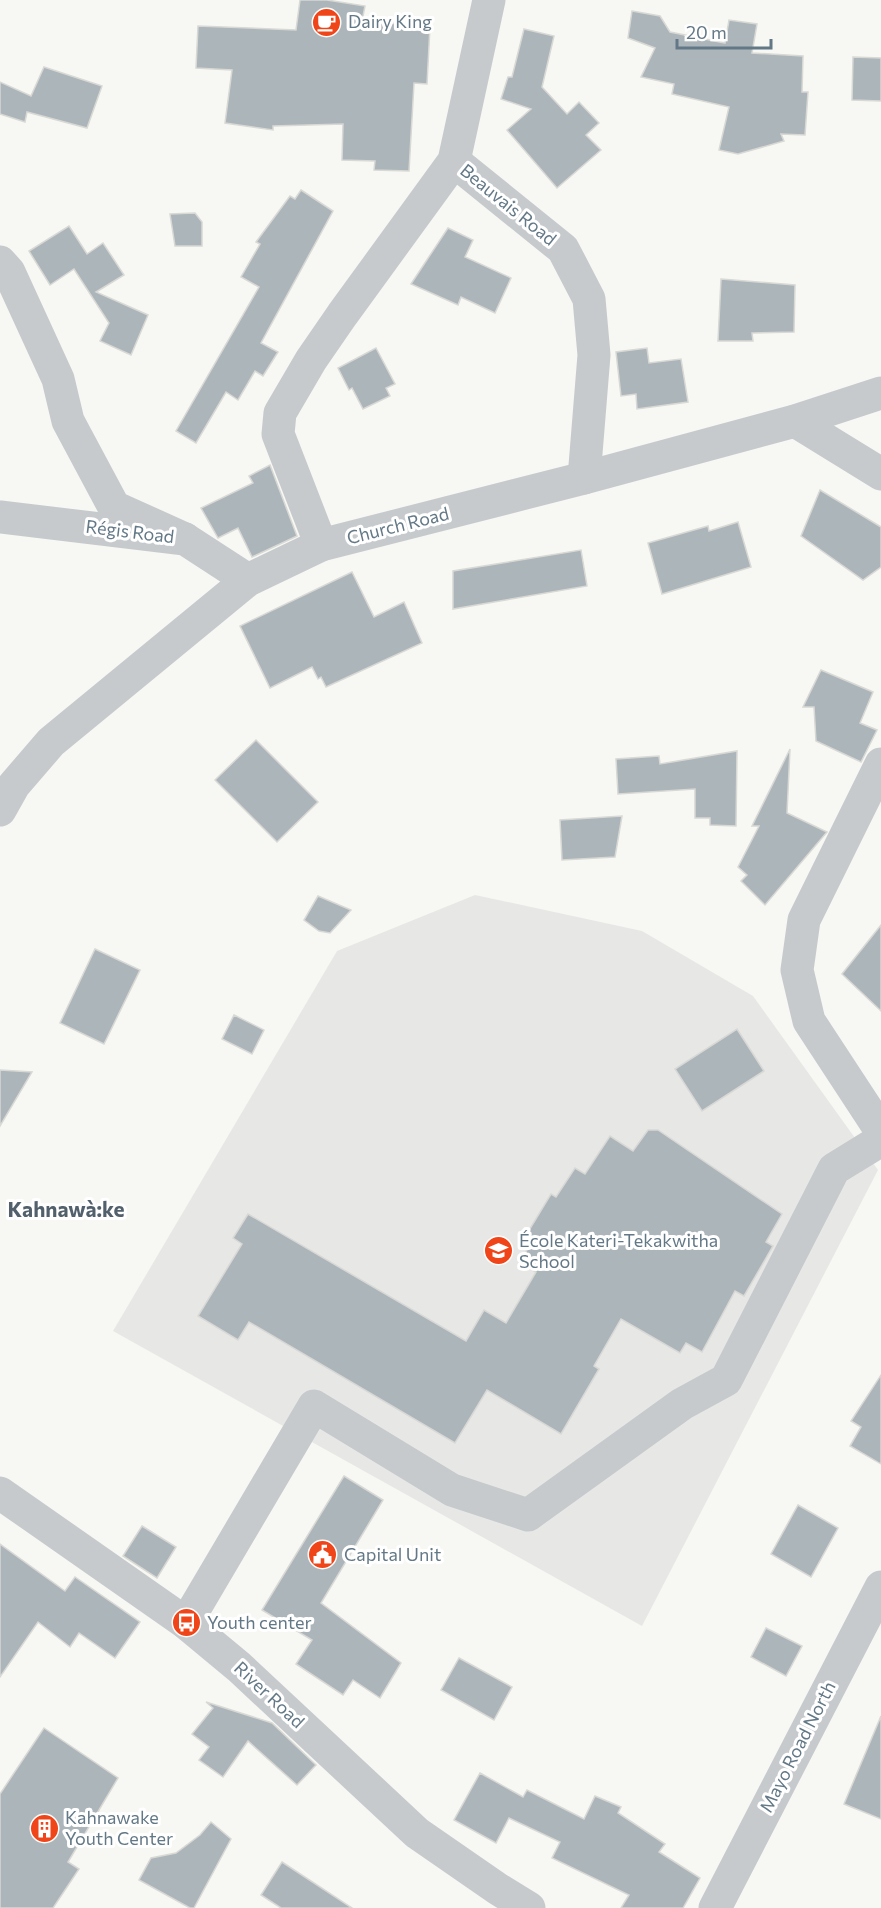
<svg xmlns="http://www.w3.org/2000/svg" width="881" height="1908" viewBox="0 0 881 1908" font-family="Commissioner,sans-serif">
	<rect width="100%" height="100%" fill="#f7f7f3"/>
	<path fill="#e7e8e6" d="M475 895 642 931 753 996 878 1170 642 1626 113 1331 337 951Z"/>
	<g fill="#acb5ba" stroke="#d8d8d5" stroke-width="1.5">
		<path d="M300 0H327L365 6 362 21 430 26 427 84 414 83 409 171 374 170 375 161 342 160 343 124 273 126V130L225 123 232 70 196 68 198 26 296 30Z"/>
		<path d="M632 11 660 16 670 32 725 43 729 20 757 24 752 53 803 56 802 92H808L805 135 781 134 784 141 738 154 719 150 729 107 672 94 674 84 641 77 655 48 628 38Z"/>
		<path d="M524 29 554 36 542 87 567 114 579 102 599 123 586 135 601 150 557 188 507 130 531 109 501 99 508 77H512Z"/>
		<path d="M853 57 881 58V101L852 100Z"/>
		<path d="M44 67 102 86 87 128 27 112 25 122 0 114V82L31 96Z"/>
		<path d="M301 190 333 211 261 343 278 352 263 376 255 371 238 400 226 392 196 443 176 431 259 287 241 277 260 244 256 242 290 196 295 199Z"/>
		<path d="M195 213 202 222V246H175L170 214Z"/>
		<path d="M69 226 87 254 103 243 124 275 96 292 148 315 131 355 100 341 109 323 74 269 50 285 29 251Z"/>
		<path d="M448 228 473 240 465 257 511 278 495 313 461 297 458 305 411 284Z"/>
		<path d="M721 279 795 285 794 332 752 333 753 341H718Z"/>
		<path d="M376 348 395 384 386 388 390 396 363 409 352 388 349 390 338 368Z"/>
		<path d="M647 348 649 363 681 359 688 402 637 409 636 394 621 396 616 352Z"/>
		<path d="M270 465 297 536 252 557 238 528 218 538 201 508 253 483 249 476Z"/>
		<path d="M820 490 881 527V567L863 580 801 536Z"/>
		<path d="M738 522 751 567 662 594 648 543 708 526 709 531Z"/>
		<path d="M581 550 587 586 453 609V571Z"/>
		<path d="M352 572 374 617 404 602 422 643 326 687 321 677 318 679 312 667 270 688 240 626Z"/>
		<path d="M821 670 873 692 860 723 877 730 861 762 816 741 814 707H803Z"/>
		<path d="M256 740 318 802 277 842 215 780Z"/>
		<path d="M790 749 787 813 827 832 765 905 741 881 747 875 738 867 759 826H752Z"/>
		<path d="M737 751 736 826 710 825V818H695V789L618 794 616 759 659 756 660 764Z"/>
		<path d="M622 816 615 857 562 860 560 820Z"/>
		<path d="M318 896 351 910 330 933 319 931 304 920Z"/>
		<path d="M881 925V1011L842 974Z"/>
		<path d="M95 949 140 970 104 1044 60 1023Z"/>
		<path d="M234 1015 264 1030 252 1054 222 1039Z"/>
		<path d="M737 1029 764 1071 702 1111 675 1069Z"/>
		<path d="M0 1070 32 1072 0 1126Z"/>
		<path d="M648 1130H658L782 1214 766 1242 773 1246 744 1296 735 1291 702 1352 686 1343 680 1353 621 1319 594 1366 599 1369 561 1434 487 1390 455 1443 249 1322 238 1340 198 1316 242 1244 233 1238 248 1214 466 1341 484 1310 506 1323 536 1272 519 1263 527 1250 520 1245 551 1194 556 1197 575 1168 585 1174 610 1136 633 1151Z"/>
		<path d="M881 1375V1464L850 1446 861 1427 851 1421Z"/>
		<path d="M344 1476 383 1500 321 1603 401 1663 380 1698 353 1680 343 1695 296 1664 312 1640 262 1610Z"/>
		<path d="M798 1505 838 1528 811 1577 771 1554Z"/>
		<path d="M142 1526 176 1547 157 1578 123 1556Z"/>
		<path d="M0 1544 65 1591 75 1577 140 1622 115 1658 79 1633 70 1647 38 1622 0 1677Z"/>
		<path d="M766 1628 802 1646 786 1676 751 1657Z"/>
		<path d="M459 1658 512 1687 494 1720 441 1690Z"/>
		<path d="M206 1702 272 1723 316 1765 297 1785 248 1741 223 1777 199 1760 209 1747 192 1734 213 1708Z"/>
		<path d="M881 1716V1819L844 1804Z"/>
		<path d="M44 1728 118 1778 68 1862 79 1869 53 1908H0V1794Z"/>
		<path d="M480 1773 523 1797 527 1790 584 1819 595 1796 621 1807 618 1813 665 1844 659 1852 700 1878 683 1908H621L629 1895 552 1858 560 1842 509 1818 496 1843 454 1820Z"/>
		<path d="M211 1822 231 1839 194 1908H190L139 1880 151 1858 176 1853 200 1835Z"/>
		<path d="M282 1862 352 1908H281L261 1895Z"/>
	</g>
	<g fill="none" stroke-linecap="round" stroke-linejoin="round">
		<g stroke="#c6cacd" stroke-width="33">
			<path d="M454 161 563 249 589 299 594 355 584 478"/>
			<path d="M0 262 9 272 58 379 68 421 114 507 185 539"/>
			<path d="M795 421 881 474"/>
			<path d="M0 517 185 539 248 580"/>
			<path d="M321 545 278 434 280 413 311 360 342 315 454 161 489 0"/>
			<path d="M881 764 804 920 797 970 809 1021 881 1131"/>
			<path d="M0 810 14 785 51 742 248 580 321 545 584 478 795 421 881 393"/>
			<path d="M0 1493 186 1623 239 1667 417 1833 498 1889 529 1908"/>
			<path d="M186 1623 314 1406 452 1490 528 1515 682 1404 726 1380 834 1169 881 1140"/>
			<path d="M715 1908 881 1587"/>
		</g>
	</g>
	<defs>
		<symbol id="cafe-disc" viewBox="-11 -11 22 22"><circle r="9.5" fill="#f04419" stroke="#fff"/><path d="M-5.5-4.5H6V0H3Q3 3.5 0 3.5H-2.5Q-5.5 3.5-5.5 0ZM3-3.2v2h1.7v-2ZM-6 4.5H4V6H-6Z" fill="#fff"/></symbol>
		<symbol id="school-disc" viewBox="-11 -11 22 22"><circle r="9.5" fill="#f04419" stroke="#fff"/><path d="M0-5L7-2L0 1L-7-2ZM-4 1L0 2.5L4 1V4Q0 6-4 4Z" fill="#fff"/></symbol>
		<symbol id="civic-disc" viewBox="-11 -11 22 22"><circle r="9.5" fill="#f04419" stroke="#fff"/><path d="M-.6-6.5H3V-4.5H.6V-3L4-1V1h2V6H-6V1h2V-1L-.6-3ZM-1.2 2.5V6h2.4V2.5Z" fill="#fff"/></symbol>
		<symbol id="bus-disc" viewBox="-11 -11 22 22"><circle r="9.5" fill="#f04419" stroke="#fff"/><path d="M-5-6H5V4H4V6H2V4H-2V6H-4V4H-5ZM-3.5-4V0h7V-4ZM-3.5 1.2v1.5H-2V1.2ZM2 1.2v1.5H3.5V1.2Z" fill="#fff"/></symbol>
		<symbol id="building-disc" viewBox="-11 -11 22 22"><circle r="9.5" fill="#f04419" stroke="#fff"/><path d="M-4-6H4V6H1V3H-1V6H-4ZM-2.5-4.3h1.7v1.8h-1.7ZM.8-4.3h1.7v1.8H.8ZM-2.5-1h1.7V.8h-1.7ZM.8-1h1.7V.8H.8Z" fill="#fff"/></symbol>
	</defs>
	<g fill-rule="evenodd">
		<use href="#cafe-disc" x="310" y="6" width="33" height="33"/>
		<use href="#school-disc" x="482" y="1234" width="33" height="33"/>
		<use href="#civic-disc" x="306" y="1538" width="33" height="33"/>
		<use href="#bus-disc" x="170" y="1606" width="33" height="33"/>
		<use href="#building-disc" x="28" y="1812" width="33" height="33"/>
	</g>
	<g text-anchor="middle" stroke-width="6" stroke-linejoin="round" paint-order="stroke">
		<g font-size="18" fill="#637886" stroke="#fff" text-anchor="start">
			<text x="348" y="28">Dairy King</text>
			<text x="519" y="1247">École Kateri-Tekakwitha<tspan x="519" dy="21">School</tspan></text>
			<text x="344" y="1561">Capital Unit</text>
			<text x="207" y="1629">Youth center</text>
			<text x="65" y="1824">Kahnawake<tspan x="65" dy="21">Youth Center</tspan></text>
		</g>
		<g font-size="18" fill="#637886" stroke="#fff">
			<text transform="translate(508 205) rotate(39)" y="6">Beauvais Road</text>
			<text transform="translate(398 526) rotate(-14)" y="6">Church Road</text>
			<text transform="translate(130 532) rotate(7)" y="6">Régis Road</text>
			<text transform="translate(269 1695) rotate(43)" y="6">River Road</text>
			<text transform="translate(798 1747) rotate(-63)" y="6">Mayo Road North</text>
		</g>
		<g font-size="21" font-weight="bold" fill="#52606b" stroke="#fff">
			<text x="66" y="1217">Kahnawà:ke</text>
		</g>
	</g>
	<path d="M677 39v9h94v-9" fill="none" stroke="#637886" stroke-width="3"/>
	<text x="686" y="39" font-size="18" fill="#637886" stroke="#ffffff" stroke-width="4.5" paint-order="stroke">20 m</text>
</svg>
